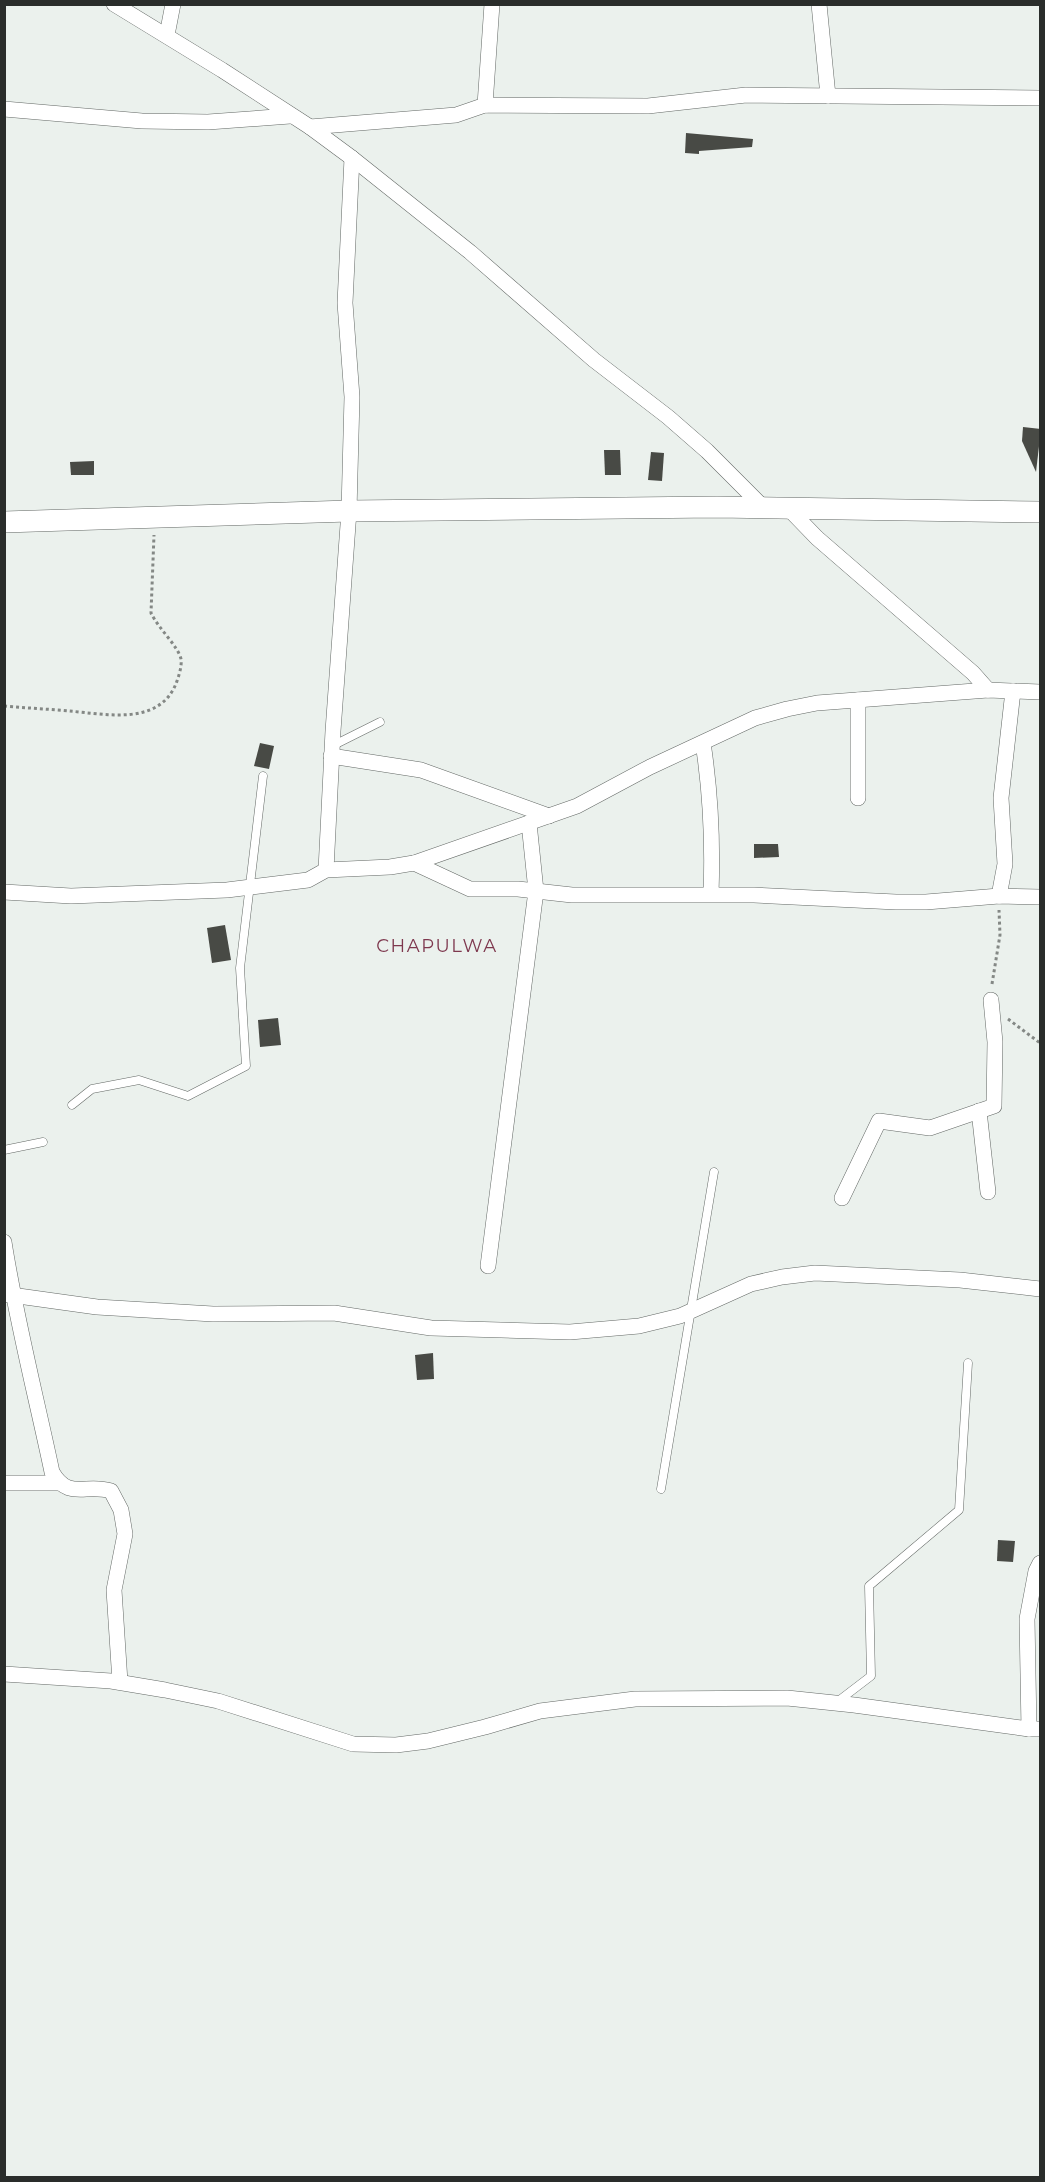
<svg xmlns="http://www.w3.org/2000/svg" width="1045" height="2182" viewBox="0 0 1045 2182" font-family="Montserrat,sans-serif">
	<rect width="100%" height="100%" fill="#ebf1ed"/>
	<g fill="#484a45">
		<path d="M686 133 753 139 752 147 699 151V154L685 153Z"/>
		<path d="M1023 427 1041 429 1036 472 1022 441Z"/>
		<path d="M604 450H620L621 475H605Z"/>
		<path d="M651 452 664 453 662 481 648 480Z"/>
		<path d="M94 461V475H71L70 462Z"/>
		<path d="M260 743 274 746 269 769 254 766Z"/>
		<path d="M754 844H778L779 857 754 858Z"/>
		<path d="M225 925 231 960 212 963 207 928Z"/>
		<path d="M278 1018 281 1045 260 1047 258 1020Z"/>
		<path d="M433 1353 434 1379 417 1380 415 1355Z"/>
		<path d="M998 1540 1015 1541 1013 1562 997 1561Z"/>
	</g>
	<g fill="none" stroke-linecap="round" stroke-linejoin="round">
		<defs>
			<g id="lane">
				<path d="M332 746 380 722"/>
				<path d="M72 1105 92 1089 139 1080 188 1096 246 1066 240 968 263 776"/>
				<path d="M4 1150 43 1142"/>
				<path d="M661 1489 714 1172"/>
				<path d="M837 1702 871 1676 869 1586 959 1510 968 1363"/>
			</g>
			<g id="street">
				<path d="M114 4 222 70 310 127 352 158 470 252 594 360 668 417 707 451 763 507"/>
				<path d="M819 4 828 96"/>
				<path d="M167 35 173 4"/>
				<path d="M485 105 492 4"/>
				<path d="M4 109 142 121 208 122 290 116"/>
				<path d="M310 127 456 115 485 105 648 106 746 95 1040 98"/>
				<path d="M787 507 817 538 973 673 988 690"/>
				<path d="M858 700V798"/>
				<path d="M703 743C711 795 713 841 711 894"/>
				<path d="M331 756 421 770 549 816"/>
				<path d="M414 863 577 806 650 767 755 718 787 709 817 703 988 690 1040 692"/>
				<path d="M326 870 333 731 349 511 352 397 345 303 352 158"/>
				<path d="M4 892 71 896 227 890 308 880 326 870 390 867 414 863 470 889H518L572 895H754L896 902H926L999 896 1040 897"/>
				<path d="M999 896 1005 864 1001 798 1013 691"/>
				<path d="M979 1111 988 1192"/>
				<path d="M842 1198 879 1121 930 1128 994 1106 995 1042 991 1000"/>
				<path d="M4 1242C16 1319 36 1396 52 1472 69 1501 85 1483 111 1491L121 1510 125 1534 114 1590 120 1682"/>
				<path d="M488 1266 536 891 529 823"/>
				<path d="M4 1294 97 1307 213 1314 334 1313 431 1328 570 1332 639 1326 680 1316 751 1284 782 1277 815 1273 960 1280 1040 1289"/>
				<path d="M4 1483H58"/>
				<path d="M4 1674 111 1681 165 1690 218 1701 353 1744 396 1745 428 1741 485 1727 540 1711 635 1699 787 1698 854 1705 1029 1729H1040"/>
				<path d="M1029 1729 1027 1619 1036 1571 1040 1563"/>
			</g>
			<path id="secondary" d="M4 522 349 511 717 507 1040 512"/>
		</defs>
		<use href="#lane" stroke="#636865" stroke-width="9"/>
		<use href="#street" stroke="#636865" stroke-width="16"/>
		<use href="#secondary" stroke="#636865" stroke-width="22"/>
		<g stroke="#848885" stroke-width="3" stroke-dasharray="3 3" stroke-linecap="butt">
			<path d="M4 706C26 708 47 709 69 711 105 714 161 727 177 681 179 675 182 666 181 659 178 646 158 628 151 613L154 535"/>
			<path d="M992 984 1000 935 999 910"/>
			<path d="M1008 1019 1040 1043"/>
		</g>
		<use href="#lane" stroke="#fff" stroke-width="8"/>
		<use href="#street" stroke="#fff" stroke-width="15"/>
		<use href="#secondary" stroke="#fff" stroke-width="21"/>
	</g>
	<g text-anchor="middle" stroke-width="6" stroke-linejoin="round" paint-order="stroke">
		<g font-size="18" letter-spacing="1.5" fill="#7e384e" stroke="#ebf1ed">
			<text x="437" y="952">CHAPULWA</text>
		</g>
	</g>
	<rect width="1045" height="2182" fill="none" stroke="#2a2d2b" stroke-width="12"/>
</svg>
